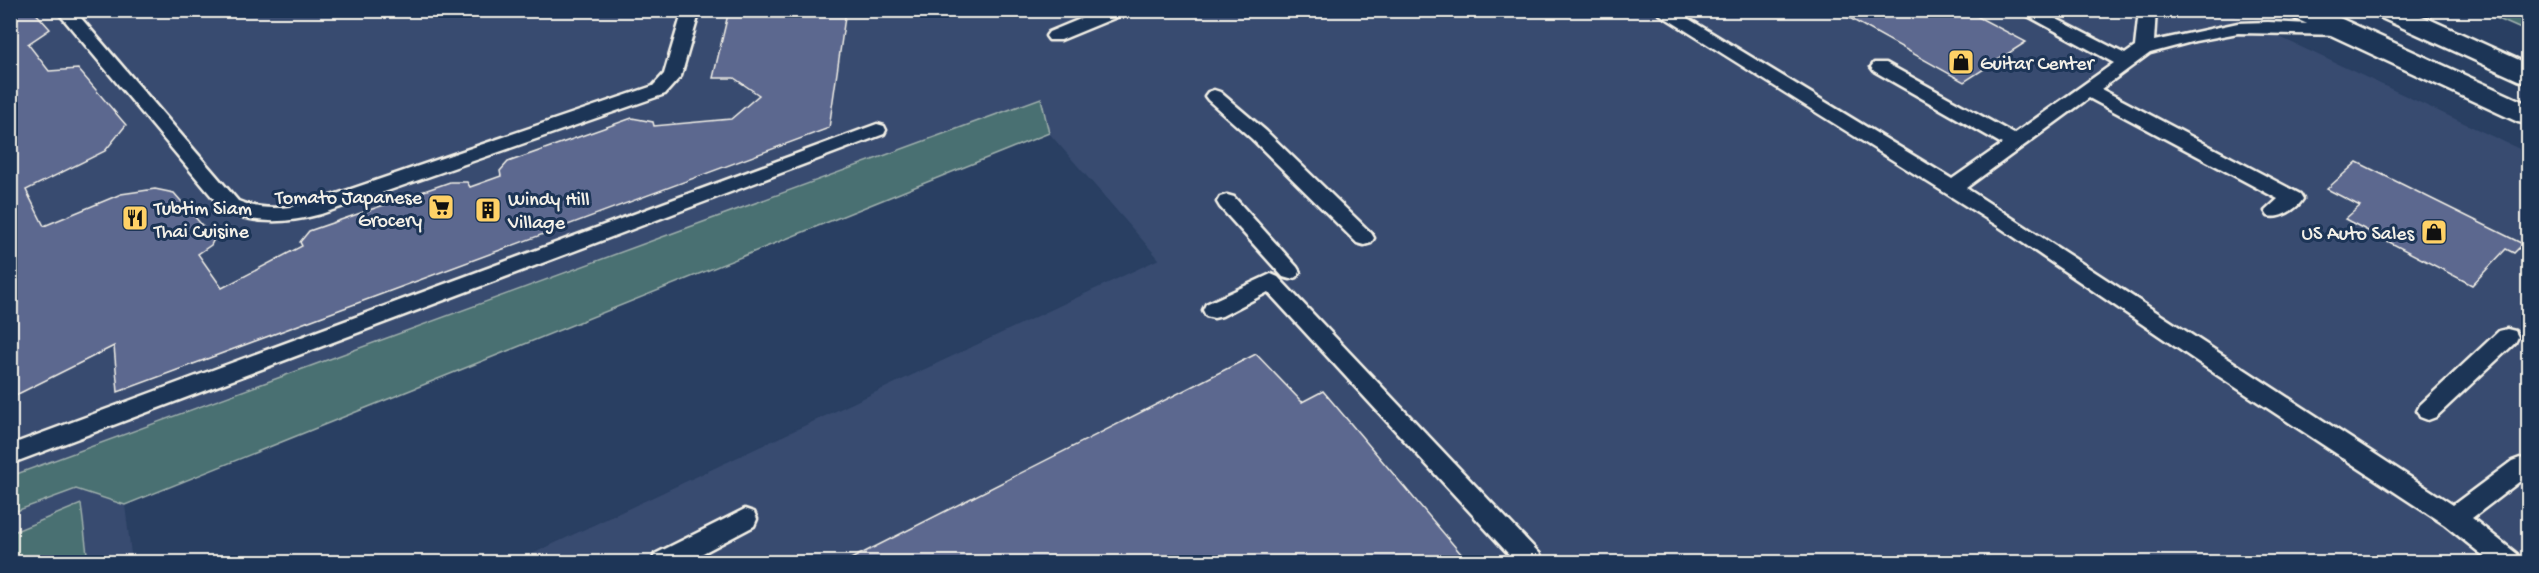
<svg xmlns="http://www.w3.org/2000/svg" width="2539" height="573" viewBox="0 0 2539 573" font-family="'Gochi Hand',sans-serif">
	<rect width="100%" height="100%" fill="#293f62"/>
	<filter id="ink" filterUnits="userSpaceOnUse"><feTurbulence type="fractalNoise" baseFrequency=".0167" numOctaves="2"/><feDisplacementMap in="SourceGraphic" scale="12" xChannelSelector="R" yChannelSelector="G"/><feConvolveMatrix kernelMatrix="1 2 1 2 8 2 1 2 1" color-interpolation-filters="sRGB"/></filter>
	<g filter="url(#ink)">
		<g fill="#384b70">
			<path d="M11 11H2224L2528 153V562H515L1159 259 1049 133 1040 99 11 476Z"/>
			<path d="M76 489 125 505 132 562H11V513Z"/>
		</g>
		<g fill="#4a6f72" stroke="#9fb0ad" stroke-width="1.5">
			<path d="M2480 11H2528V32Z"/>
			<path d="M1041 98 1049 133 125 505 76 489 11 513V476Z"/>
			<path d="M81 504 88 562H11V533Z"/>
		</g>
		<g fill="#5b678f" stroke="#f4f1e8" stroke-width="1.5">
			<path d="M10 10H33L50 29 28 44 49 71 78 69 126 125 105 151 26 190 44 226 121 194 155 189 174 193 214 239 211 245 198 254 222 288 302 246 300 242 309 231 450 182H467L470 187 501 176 500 171 508 162 632 118 653 122 654 126 731 119 759 95 734 78H713L729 10H846L829 128 118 392 114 346 10 398Z"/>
			<path d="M1835 10H1965L2026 42 1964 82Z"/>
			<path d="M2357 162 2523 244 2514 253 2506 249 2472 285 2345 219 2360 206 2327 189Z"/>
			<path d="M1256 354 1302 402 1323 391 1468 562H845Z"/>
		</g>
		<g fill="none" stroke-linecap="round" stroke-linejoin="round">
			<defs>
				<g id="lane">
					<path d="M56 10H74L238 201C262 211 286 209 310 203L653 86 664 74 683 10H700L681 76 665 94 321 214C287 223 257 225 224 211Z"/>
					<path d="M1102 10H1126L1124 14 1061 40H1049L1046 36 1049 32Z"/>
					<path d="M1653 10H1674L1952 179 2002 144 1874 71 1871 67 1874 63H1886L2014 134 2114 63 2017 10H2039L2125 54 2135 47 2139 10H2156L2154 41 2238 23 2268 22 2350 26 2353 30 2350 34 2344 35 2238 33 2195 41 2150 53 2101 89 2300 194 2303 199C2296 210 2280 219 2268 216L2265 211 2278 199 2089 98 1966 188 2453 505 2512 461 2520 458 2528 461V475L2472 518 2517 554 2520 562H2491L2445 525 2217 375 1998 226Z"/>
					<path d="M1214 90 1220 92 1266 131 1371 233 1374 238 1371 243 1364 245 1357 243 1252 139 1208 100 1205 96 1208 92Z"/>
					<path d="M877 124 884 126 886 130 884 134 10 464V445Z"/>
					<path d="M1227 195 1234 197 1297 267 1300 272 1297 277 1290 279 1283 277 1220 207 1217 202 1220 197Z"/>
					<path d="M1271 274 1278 277 1540 554 1543 562H1516L1268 292 1222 316 1214 318 1206 316 1203 310 1206 304Z"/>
					<path d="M2507 329 2515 331 2518 337 2515 343 2436 417 2428 420 2420 417 2417 411 2420 405 2499 331Z"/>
					<path d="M745 509 754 512 757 519 754 526 686 562H652L655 554Z"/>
				</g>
				<g id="primary">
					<path d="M2286 10H2322L2528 104V124L2518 122 2290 16Z"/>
					<path d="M2373 10H2409L2528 64V83L2518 80 2377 16Z"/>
				</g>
			</defs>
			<use href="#lane" stroke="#f4f1e8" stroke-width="5"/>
			<use href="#primary" stroke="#f4f1e8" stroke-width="5"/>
			<use href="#lane" fill="#1d3557" fill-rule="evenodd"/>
			<use href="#primary" fill="#1d3557" fill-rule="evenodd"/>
		</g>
	</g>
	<defs>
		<symbol id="shop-square" viewBox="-11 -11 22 22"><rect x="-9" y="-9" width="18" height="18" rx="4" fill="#ffd166" stroke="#1d3557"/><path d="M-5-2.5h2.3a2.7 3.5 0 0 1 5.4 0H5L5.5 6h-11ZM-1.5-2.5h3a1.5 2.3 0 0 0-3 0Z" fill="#111"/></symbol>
		<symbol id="supermarket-square" viewBox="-11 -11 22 22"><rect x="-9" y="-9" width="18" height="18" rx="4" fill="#ffd166" stroke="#1d3557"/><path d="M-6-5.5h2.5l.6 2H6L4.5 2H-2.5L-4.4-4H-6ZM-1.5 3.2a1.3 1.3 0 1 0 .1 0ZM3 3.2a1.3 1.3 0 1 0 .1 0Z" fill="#111"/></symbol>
		<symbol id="building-square" viewBox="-11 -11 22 22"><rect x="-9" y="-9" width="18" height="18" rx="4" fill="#ffd166" stroke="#1d3557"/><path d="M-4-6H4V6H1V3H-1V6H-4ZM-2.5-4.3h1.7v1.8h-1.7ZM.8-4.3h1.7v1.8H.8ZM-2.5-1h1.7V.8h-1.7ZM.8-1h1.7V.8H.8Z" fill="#111"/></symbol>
		<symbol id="restaurant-square" viewBox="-11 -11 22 22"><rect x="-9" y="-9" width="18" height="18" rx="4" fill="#ffd166" stroke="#1d3557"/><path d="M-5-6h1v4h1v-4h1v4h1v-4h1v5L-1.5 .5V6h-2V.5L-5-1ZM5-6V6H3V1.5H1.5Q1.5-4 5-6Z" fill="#111"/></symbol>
	</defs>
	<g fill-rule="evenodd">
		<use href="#shop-square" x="1946" y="47" width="30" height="30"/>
		<use href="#supermarket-square" x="426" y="192" width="30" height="30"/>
		<use href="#building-square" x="473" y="195" width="30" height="30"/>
		<use href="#restaurant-square" x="120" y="203" width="30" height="30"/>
		<use href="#shop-square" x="2419" y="217" width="30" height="30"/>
	</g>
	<g text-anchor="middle" stroke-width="6" stroke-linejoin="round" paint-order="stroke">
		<g font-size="20" fill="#f4f1e8" stroke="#1d3557" text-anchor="start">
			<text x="1980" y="69">Guitar Center</text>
			<text x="422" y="203" text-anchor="end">Tomato Japanese<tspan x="422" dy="23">Grocery</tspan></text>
			<text x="508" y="205">Windy Hill<tspan x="508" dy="23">Village</tspan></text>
			<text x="154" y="214">Tubtim Siam<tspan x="154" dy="23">Thai Cuisine</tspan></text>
			<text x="2414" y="239" text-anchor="end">US Auto Sales</text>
		</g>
	</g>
	<rect width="2539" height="573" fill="none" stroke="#1d3557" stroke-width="36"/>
	<rect x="18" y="18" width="2503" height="537" fill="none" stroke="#f4f1e8" stroke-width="2" filter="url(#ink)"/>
</svg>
